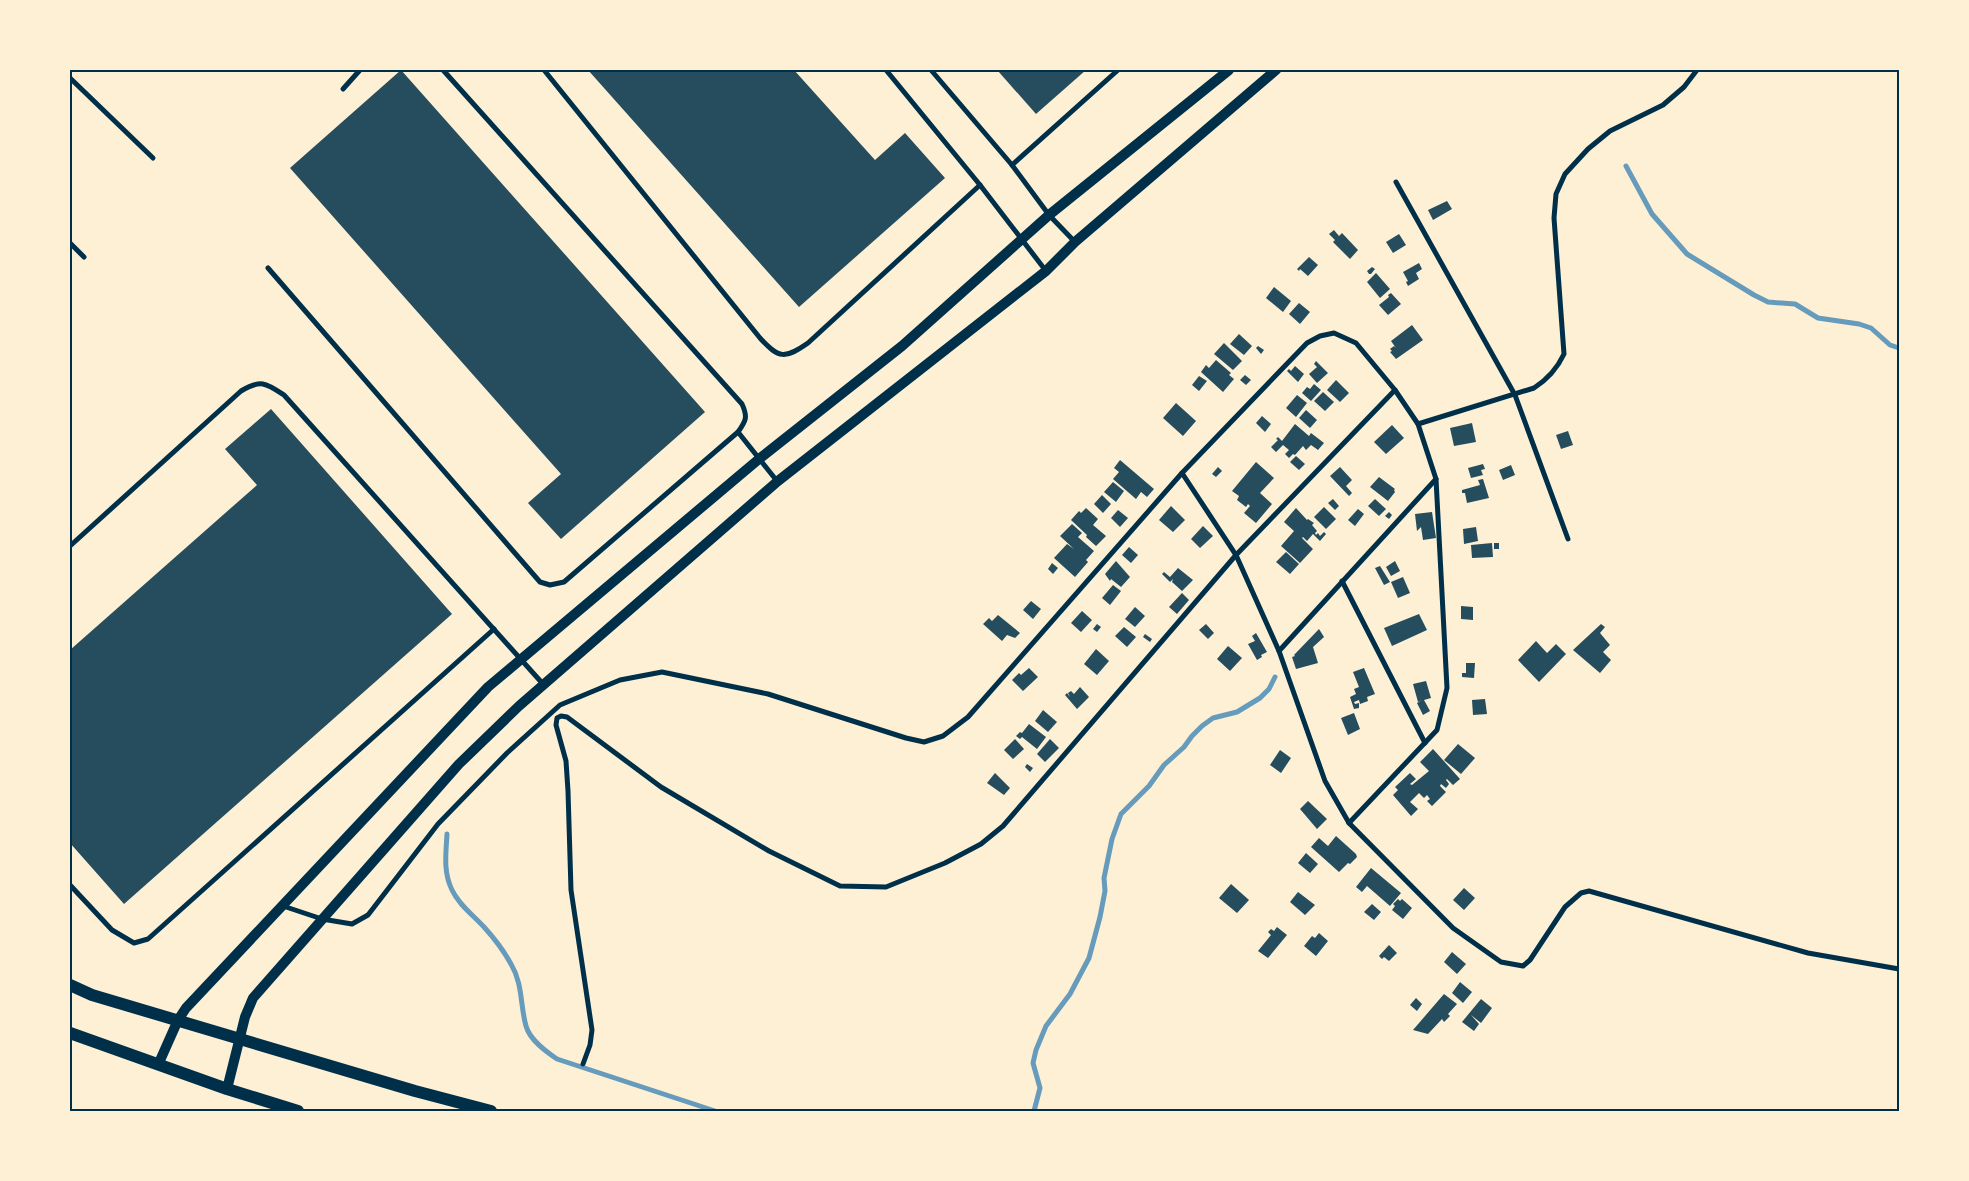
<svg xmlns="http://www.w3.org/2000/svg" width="1969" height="1181" viewBox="0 0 1969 1181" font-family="Georgia,serif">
	<rect width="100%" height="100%" fill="#fdf0d5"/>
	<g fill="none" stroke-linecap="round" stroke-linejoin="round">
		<g stroke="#669bbc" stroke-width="5">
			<path d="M1626 166 1652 214 1687 254 1754 295 1768 302 1795 304 1818 318 1859 324 1871 328 1890 345 1899 348"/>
			<path d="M447 834C446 853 443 872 452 890 459 905 473 915 484 927 494 938 504 951 511 964 523 984 520 1005 526 1026 530 1040 545 1051 557 1059L715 1111"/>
			<path d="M1034 1111 1040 1088 1033 1063 1036 1050 1046 1026 1070 994 1089 958 1100 917 1105 891 1104 878 1112 839 1121 814 1149 786 1164 765 1184 747 1192 736 1202 726 1213 718 1237 712 1260 698 1269 689 1275 677"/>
		</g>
	</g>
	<g fill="#264d5e">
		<path d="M401 70 705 412 561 539 528 503 561 474 290 168Z"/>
		<path d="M588 70H794L875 160 905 133 945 178 799 307Z"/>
		<path d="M1000 70H1086L1036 114 998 71Z"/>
		<path d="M1447 201 1452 209 1433 220 1428 210Z"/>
		<path d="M1334 230 1339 236 1342 233 1358 250 1350 259 1333 242 1335 240 1329 234Z"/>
		<path d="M1399 234 1406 245 1393 253 1386 242Z"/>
		<path d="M1309 257 1318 265 1308 276 1300 269 1299 271 1297 269Z"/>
		<path d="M1419 263 1422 269 1416 273 1419 279 1408 286 1406 282 1408 281 1403 272Z"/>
		<path d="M1372 267 1375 269 1371 274H1369L1367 271Z"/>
		<path d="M1376 273 1390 289 1380 298 1367 282Z"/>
		<path d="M1274 287 1291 301 1283 312 1266 298Z"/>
		<path d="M1391 293 1401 304 1388 315 1379 305 1389 297 1388 295Z"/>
		<path d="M1299 303 1310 312 1300 324 1289 314Z"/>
		<path d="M1412 325 1423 340 1396 359 1390 352 1392 351 1390 349 1394 346 1396 348 1391 341Z"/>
		<path d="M1239 334 1252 346 1244 355 1230 344Z"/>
		<path d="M1224 343 1242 361 1233 370 1214 354Z"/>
		<path d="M1258 346 1264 350 1261 354 1256 348Z"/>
		<path d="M1216 360 1231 373 1229 375 1234 379 1223 392 1201 372 1206 365 1209 368Z"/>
		<path d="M1316 361 1328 373 1317 383 1309 374 1317 367 1314 364Z"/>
		<path d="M1295 366 1304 374 1298 382 1287 371 1289 369 1291 371Z"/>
		<path d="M1245 375 1251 380 1246 385 1240 380Z"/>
		<path d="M1199 376 1207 381 1199 391 1192 385Z"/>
		<path d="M1336 380 1349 393 1340 402 1327 390Z"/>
		<path d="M1314 384 1321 390 1311 401 1302 393 1307 387 1310 389Z"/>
		<path d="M1323 392 1334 402 1325 411 1314 401Z"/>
		<path d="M1297 395 1307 403 1296 417 1286 408Z"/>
		<path d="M1176 403 1196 421 1183 436 1163 418Z"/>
		<path d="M271 409 452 614 124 904 70 843V650L257 485 225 449Z"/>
		<path d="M1306 410 1317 420 1310 428 1299 418Z"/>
		<path d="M1262 416 1271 424 1265 432 1256 423Z"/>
		<path d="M1472 423 1476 442 1454 446 1450 428Z"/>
		<path d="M1295 424 1309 436 1311 433 1324 443 1318 450 1311 445 1306 450 1303 446 1295 455 1293 454 1289 458 1285 454 1289 450 1283 445 1276 452 1271 447 1278 440 1276 439 1278 437 1282 441Z"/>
		<path d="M1392 425 1404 438 1386 454 1374 442Z"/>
		<path d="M1568 431 1573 445 1561 449 1556 435Z"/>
		<path d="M1296 456 1305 464 1299 470 1290 462Z"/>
		<path d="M1120 460 1154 489 1147 497 1141 492 1136 499 1113 479 1119 472 1114 468Z"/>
		<path d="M1256 462 1274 478 1260 493 1272 504 1256 523 1244 513 1250 506 1248 504 1246 507 1237 500 1239 496 1232 491Z"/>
		<path d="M1483 464 1485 469 1481 470 1483 475 1471 478 1468 468Z"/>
		<path d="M1511 465 1515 475 1503 480 1499 470Z"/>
		<path d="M1218 467 1222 471 1216 477 1212 474Z"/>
		<path d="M1340 467 1352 480 1346 486 1352 493 1349 496 1330 476Z"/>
		<path d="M1379 477 1395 489 1394 490 1395 492 1388 501 1370 487Z"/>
		<path d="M1483 479 1489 498 1467 503 1465 493H1462V490L1480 485 1478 480Z"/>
		<path d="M1113 482 1124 491 1116 502 1104 492Z"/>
		<path d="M1102 495 1111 504 1103 513 1094 504Z"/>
		<path d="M1333 499 1339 506 1335 510 1328 503Z"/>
		<path d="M1375 499 1386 509 1379 516 1368 506Z"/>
		<path d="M1171 506 1185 520 1173 532 1159 520Z"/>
		<path d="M1324 507 1336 519 1326 529 1314 517Z"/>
		<path d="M1086 508 1098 519 1093 525 1106 536 1096 546 1086 537 1087 535 1071 520 1079 511 1081 513Z"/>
		<path d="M1296 508 1307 520 1308 519 1314 523 1312 525 1317 531 1315 533 1316 535 1318 533 1320 536 1324 532 1326 534 1320 541 1313 534 1307 541 1303 537 1302 538 1313 549 1300 563 1281 546 1294 531 1284 522Z"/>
		<path d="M1358 509 1364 514 1355 526 1348 520Z"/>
		<path d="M1118 510 1128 518 1120 527 1111 518Z"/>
		<path d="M1389 512 1392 515 1389 519 1385 516Z"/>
		<path d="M1432 512 1436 538 1423 540 1421 527 1417 531 1415 514Z"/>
		<path d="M1072 524 1082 533 1078 537 1094 551 1086 560 1088 562 1075 577 1054 558 1067 544 1074 549 1060 536Z"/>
		<path d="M1203 526 1213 536 1200 548 1191 539Z"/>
		<path d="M1476 527 1478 541 1464 544 1463 529Z"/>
		<path d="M1492 543 1493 557 1472 558 1471 545Z"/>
		<rect x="1494" y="543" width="5" height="6"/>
		<path d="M1129 547 1138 555 1131 563 1122 555Z"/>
		<path d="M1286 552 1299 564 1290 574 1276 562Z"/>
		<path d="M1116 561 1130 577 1121 587 1111 579 1110 581 1105 574Z"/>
		<path d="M1395 561 1400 571 1391 576 1386 567Z"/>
		<path d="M1052 563 1058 568 1053 574 1048 569Z"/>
		<path d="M1380 566 1390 582 1384 585 1375 568Z"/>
		<path d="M1178 568 1193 580 1182 591 1172 582 1173 579 1170 582 1162 574 1164 572 1170 577Z"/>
		<path d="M1403 577 1410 593 1398 598 1391 582Z"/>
		<path d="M1113 585 1121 591 1110 605 1102 598Z"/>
		<path d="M1182 593 1189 600 1177 614 1169 607Z"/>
		<path d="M1031 601 1041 609 1033 619 1023 610Z"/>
		<path d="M1461 606 1473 607V620L1461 619Z"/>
		<path d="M1135 607 1145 616 1135 627 1125 619Z"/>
		<path d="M1082 611 1092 620 1081 632 1071 623Z"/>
		<path d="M1419 614 1427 630 1392 646 1384 628Z"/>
		<path d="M998 615 1020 633 1015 638 1007 635 1002 641 983 624 989 618 992 621Z"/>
		<path d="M1097 624 1101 627 1097 632 1093 629Z"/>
		<path d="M1206 624 1214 633 1208 639 1199 630Z"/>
		<path d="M1601 624 1605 627 1600 633 1610 645 1603 652 1611 660 1600 673 1573 650Z"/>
		<path d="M1124 627 1136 637 1127 647 1115 636Z"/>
		<path d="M1319 629 1324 637 1313 647 1318 663 1296 669 1292 657 1295 656 1294 655Z"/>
		<path d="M1256 633 1267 652 1261 655 1262 657 1257 660 1248 644 1255 641 1252 636Z"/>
		<path d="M1145 634 1152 639 1150 642 1143 637Z"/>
		<path d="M1536 641 1547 653 1556 644 1566 654 1539 682 1518 660Z"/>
		<path d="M1228 646 1242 658 1230 671 1217 659Z"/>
		<path d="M1096 649 1109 661 1097 675 1084 664Z"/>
		<path d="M1466 663H1475L1474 678 1462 677V673H1466Z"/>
		<path d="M1029 668 1038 677 1023 691 1012 680 1019 673 1021 675Z"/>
		<path d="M1364 668 1375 694 1367 697 1368 701 1360 704 1359 700 1354 702 1355 704 1359 703V708L1354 709 1350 697 1356 694 1354 689 1359 687 1353 672Z"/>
		<path d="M1426 681 1431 698 1424 700 1430 711 1423 715 1417 703 1422 700 1418 702 1413 684Z"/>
		<path d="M1080 687 1089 697 1077 709 1065 695 1067 693 1070 697 1068 693 1071 691 1074 694Z"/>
		<path d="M1485 699 1487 714 1473 715 1472 700Z"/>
		<path d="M1043 710 1057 722 1048 732 1035 721Z"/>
		<path d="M1354 713 1360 729 1348 735 1341 718Z"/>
		<path d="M1029 724 1046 737 1037 749 1022 737 1020 739 1016 736 1020 732 1022 733Z"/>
		<path d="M1015 739 1024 749 1013 759 1004 750Z"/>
		<path d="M1050 739 1059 748 1045 762 1037 754Z"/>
		<path d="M1458 744 1475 758 1461 774 1444 760Z"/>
		<path d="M1433 749 1460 779 1453 785 1447 779 1446 780 1449 784 1446 788 1441 784 1440 786 1446 792 1432 806 1427 801 1430 799 1427 795 1424 798 1419 793 1410 802 1418 809 1411 816 1393 795 1398 790 1395 787 1410 773 1416 779 1410 784 1412 785 1429 771 1420 762Z"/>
		<path d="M1280 750 1291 758 1281 773 1270 765Z"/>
		<path d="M1027 764 1033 768 1030 772 1025 767Z"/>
		<path d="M995 773 1010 788 1004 795 987 783Z"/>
		<path d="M1308 801 1327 819 1317 829 1300 809Z"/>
		<path d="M1336 836 1356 854 1357 857 1350 864 1348 863 1339 872 1311 847 1319 838 1328 846Z"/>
		<path d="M1306 853 1318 864 1310 873 1298 863Z"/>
		<path d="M1371 868 1401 893 1390 906 1367 886 1362 892 1356 887Z"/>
		<path d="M1231 884 1249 900 1237 913 1219 898Z"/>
		<path d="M1464 888 1475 898 1464 910 1453 900Z"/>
		<path d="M1298 892 1315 905 1305 915 1290 902Z"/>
		<path d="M1398 899 1400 901 1402 899 1412 908 1403 919 1392 910 1395 906 1393 904Z"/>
		<path d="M1372 904 1381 912 1374 920 1364 912Z"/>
		<path d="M1277 927 1287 935 1268 958 1258 951 1271 935 1268 932 1271 929 1274 931Z"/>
		<path d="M1319 933 1328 941 1316 956 1304 946 1312 936 1315 938Z"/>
		<path d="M1389 945 1397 953 1389 961 1384 957 1382 959 1379 956Z"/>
		<path d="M1452 952 1466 964 1457 974 1444 962Z"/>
		<path d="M1460 982 1472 992 1463 1003 1452 993Z"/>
		<path d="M1444 994 1457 1004 1448 1014 1450 1016 1444 1022 1442 1019 1428 1034 1413 1030Z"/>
		<path d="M1416 998 1422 1004 1417 1011 1410 1005Z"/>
		<path d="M1481 999 1492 1008 1481 1023 1471 1015 1479 1024 1474 1031 1462 1022Z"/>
	</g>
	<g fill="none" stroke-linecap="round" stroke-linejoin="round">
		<g stroke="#003049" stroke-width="5">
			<path d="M544 70 760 338C779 359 785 359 808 343L980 185"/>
			<path d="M886 70 980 185 1046 271"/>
			<path d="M931 70 1012 165 1049 215 1075 242"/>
			<path d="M70 78 153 158"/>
			<path d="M343 89 360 70"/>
			<path d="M1012 165 1118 70"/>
			<path d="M1396 182 1515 395 1568 539"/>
			<path d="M70 243 84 257"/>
			<path d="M268 268 540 582 550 585 564 582 738 432C746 421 748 417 742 404L443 70"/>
			<path d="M1418 424 1534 388C1548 379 1557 369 1564 354L1554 218 1556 194 1565 174 1588 149 1610 131 1663 105 1684 87 1697 70"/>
			<path d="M738 432 777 481"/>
			<path d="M1182 473 1236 555 1279 651 1325 781 1349 823 1453 928 1501 962 1523 966 1530 960 1565 907 1581 893 1589 891 1808 953 1899 969"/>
			<path d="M70 546 241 391C261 379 266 383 284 395L543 684"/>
			<path d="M1342 581 1425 743"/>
			<path d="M1279 651 1436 479"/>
			<path d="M70 885 112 930 134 943 148 939 494 629"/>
			<path d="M283 906 322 919 352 924 368 915 438 824 507 753 560 705 620 680 662 672 768 694 906 738 924 742 943 736 968 717 1182 473 1307 343 1320 336 1334 333 1356 343 1395 390 1418 424 1436 479 1447 688 1437 730 1349 823"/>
			<path d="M583 1064 590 1045 592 1030 571 890 568 791 566 761 556 725 557 718 561 716 567 717 661 787 769 851 840 886 886 887 945 863 981 844 1003 826 1236 555 1395 390"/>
		</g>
		<g stroke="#003049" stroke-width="10">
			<path d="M158 1065 178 1020 186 1008 488 687 759 459 902 346 1049 215 1229 70"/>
			<path d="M227 1089 245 1017 253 998 459 764 519 706 778 481 1046 271 1075 242 1276 70"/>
		</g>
		<g stroke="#003049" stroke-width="12">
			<path d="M70 985 92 995 415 1091 491 1111"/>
			<path d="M70 1033 227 1089 298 1111"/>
		</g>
	</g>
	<rect width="1969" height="1181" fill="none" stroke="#fdf0d5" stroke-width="142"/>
	<rect x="71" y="71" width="1827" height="1039" fill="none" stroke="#003049" stroke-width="2"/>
</svg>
